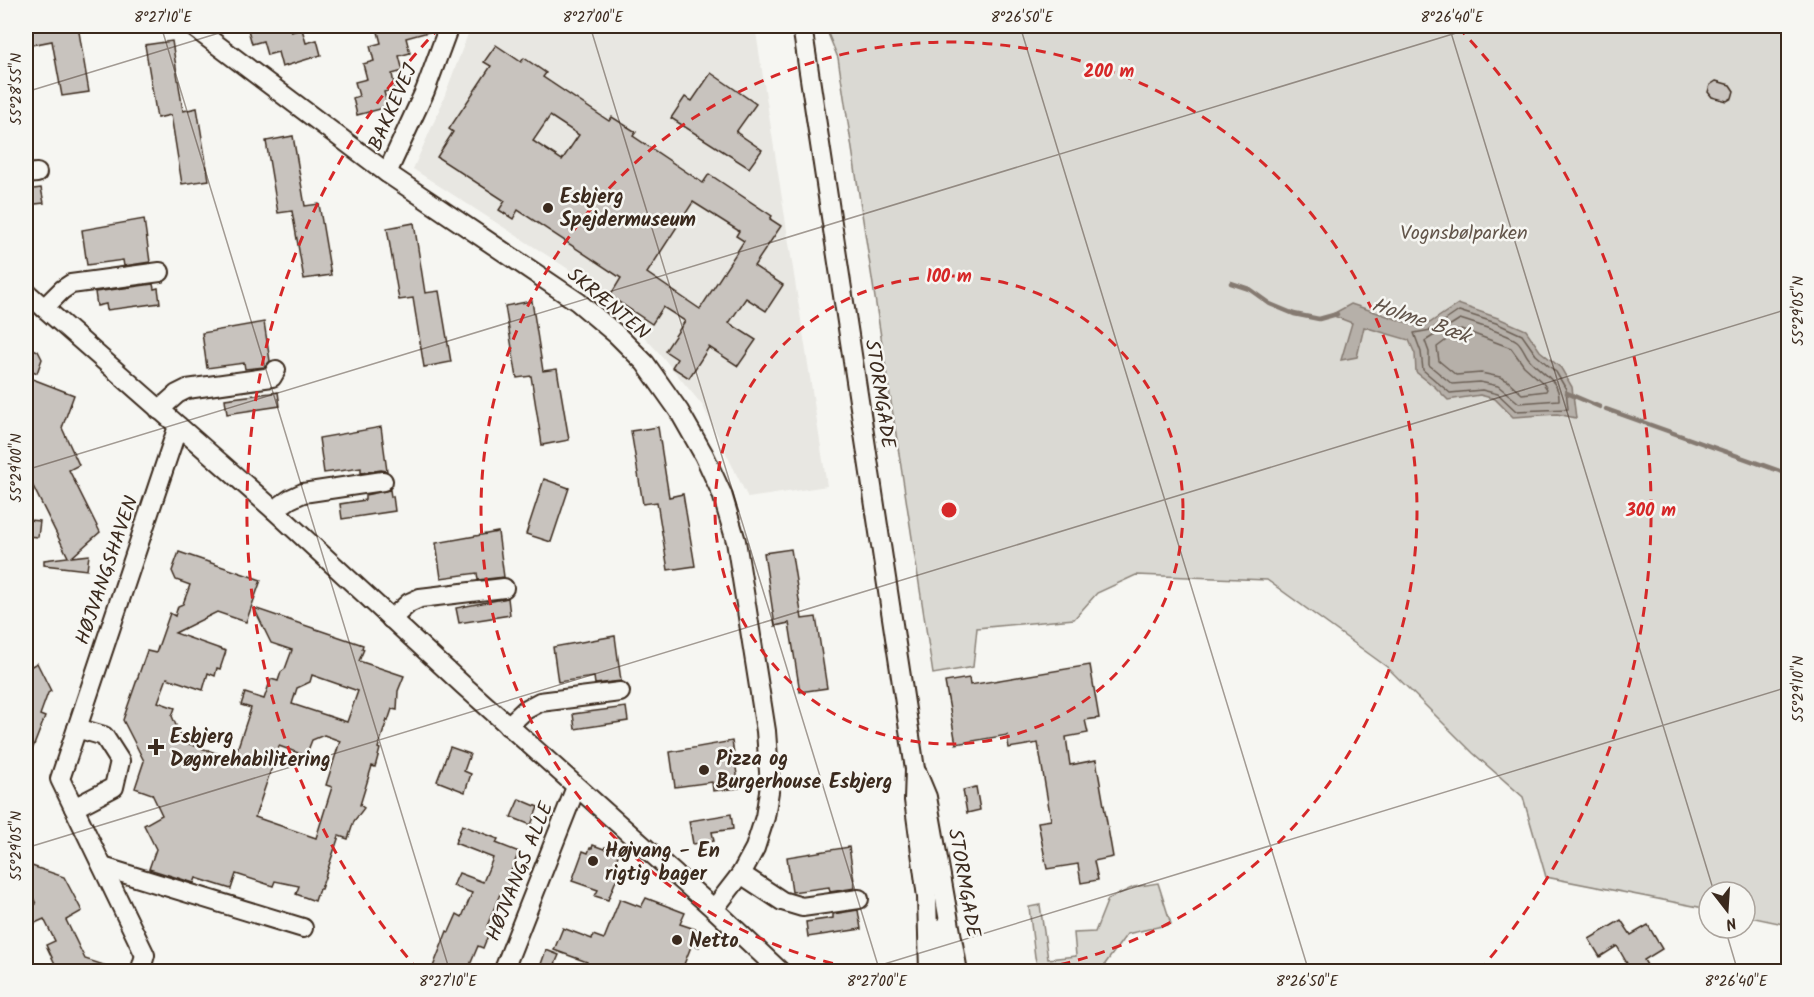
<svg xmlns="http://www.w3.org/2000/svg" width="1814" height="997" viewBox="0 0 1814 997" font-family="Kalam,sans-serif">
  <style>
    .built { fill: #e8e7e2 }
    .green { fill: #dad9d3; stroke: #8a8278; stroke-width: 1.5 }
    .water { fill: #b6b0a9; stroke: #857a71; stroke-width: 1.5 }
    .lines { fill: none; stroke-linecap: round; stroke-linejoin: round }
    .shore { stroke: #6c6056; stroke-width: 1.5 }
    .stream { stroke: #857a71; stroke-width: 4.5 }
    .building { fill: #c8c3be; stroke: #3b2a1e; stroke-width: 1.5; fill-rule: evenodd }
    .minor-casing { stroke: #3b2a1e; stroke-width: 22 }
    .minor { stroke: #f6f6f2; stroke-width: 18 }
    .ticks { fill: none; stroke: #3b2a1e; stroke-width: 1.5; stroke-opacity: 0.45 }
    .ring { fill: none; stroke: #d62828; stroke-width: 3; stroke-dasharray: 10 8 }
    .poi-dot { fill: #3b2a1e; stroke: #f6f6f2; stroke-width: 2 }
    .labels { text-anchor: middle; stroke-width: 5; stroke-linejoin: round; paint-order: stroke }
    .street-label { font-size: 20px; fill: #3b2a1e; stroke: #f6f6f2 }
    .poi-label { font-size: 20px; font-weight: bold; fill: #3b2a1e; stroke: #f6f6f2; text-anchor: start }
    .park-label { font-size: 20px; fill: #63564b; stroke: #f6f6f2 }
    .water-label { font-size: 21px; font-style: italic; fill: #605248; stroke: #f6f6f2 }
    .centre { fill: #d62828; stroke: #f6f6f2; stroke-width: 3 }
    .ring-label { font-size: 18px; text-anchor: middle; font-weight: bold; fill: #d62828; stroke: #f6f6f2; stroke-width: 5; stroke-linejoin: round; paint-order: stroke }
    .neatline { fill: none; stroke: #3b2a1e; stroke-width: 2 }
    .ticks-label { font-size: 15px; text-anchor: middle; fill: #3b2a1e }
  </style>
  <rect width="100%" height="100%" fill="#f6f6f2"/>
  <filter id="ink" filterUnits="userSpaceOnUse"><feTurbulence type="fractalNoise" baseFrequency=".0167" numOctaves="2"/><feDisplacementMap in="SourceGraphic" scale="12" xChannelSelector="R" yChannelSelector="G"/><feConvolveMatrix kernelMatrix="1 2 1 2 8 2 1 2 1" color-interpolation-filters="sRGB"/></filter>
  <g filter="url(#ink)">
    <path class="built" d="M471,26h284l72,460 -79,12 -45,-92 -43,-52 -59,-64 -188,-121 25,-56z"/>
    <g class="green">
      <path d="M825,26h963v899l-43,-9v-24h-36v17l-163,-32 -23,-80 -50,-44 -86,-86 -120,-87 -131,-5 -39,18 -23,26 -97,9 -4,39 -40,7 -95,-616z"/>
      <path d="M1158,883l13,41 -44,10 -22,30 1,7h-67l-4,-14 -6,-50 11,-2 8,54 28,-3 -2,-23 21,-1 13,-33 26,-12z"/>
    </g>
    <path class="water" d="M1351,304l63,21 14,-1 30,-20 40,14 28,12 14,21 21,17 11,19 4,31 -19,-4 -44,3 -18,-18 -15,-4 -32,5 -13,-13 -19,-15 -1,-18 -6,-14 -45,-13 -7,30 -16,3 11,-37 -21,-8z"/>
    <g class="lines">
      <g class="shore">
        <path d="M1459,311l37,12 26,12 14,20 20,17 10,17 2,20 -52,2 -18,-17 -16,-4 -32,3 -27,-23 -2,-18 -7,-19 17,-3z"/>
        <path d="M1460,319c12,4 48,15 57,22 6,5 8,14 13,19 11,13 30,20 29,40l-40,3 -21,-17 -18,-4 -28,2 -23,-19v-13l-4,-11z"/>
        <path d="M1461,329l50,19 13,18 19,17 4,6 -1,2 -24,3 -14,-13 -8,-4 -19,-4 -25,2 -17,-14 -2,-14z"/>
      </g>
      <g class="stream">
        <path d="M1231,283l18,6 21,15 24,10 25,5 18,-5"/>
        <path d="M1567,393l33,14"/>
        <path d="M1606,409l182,65"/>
      </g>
    </g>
    <g class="building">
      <path d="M50,26h28l11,66 -27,4 -10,-55 -26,5v-16z"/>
      <path d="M247,26h42l2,6 11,-3 4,14 11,-3 4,15 -39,12 -4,-15 -11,3 -4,-14 -11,3z"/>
      <path d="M386,26h51l-1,4 -30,8 4,15 -11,3 4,15 -11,3 3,15 -11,3 4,15 -31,8 -4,-17 6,-2 -4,-14 12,-3 -4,-15 11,-3 -4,-15 11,-3 -4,-15z"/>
      <path d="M172,41l11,70 14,-3 12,72 -27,4 -11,-69 -14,3 -12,-73z"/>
      <path d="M496,45l25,17 3,-4 22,15 -3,4 66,44 3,-4 24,15 -3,4 70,47 6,-9 63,42 -2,3 11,7 -27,40 29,19 -17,26 -20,-13 -17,25 27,17 -18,26 -29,-19 -20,31 -17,-11 5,-8 -12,-8 20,-30 -22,-14 -11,17 -42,-28 11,-18 -103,-68 -5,9 -14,-9 6,-9 -68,-44 16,-25 -4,-3 42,-63 -7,-4zM550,116l29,19 -17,25 -29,-19zM693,202l46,29 -3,5 8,5 -44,68 -53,-36z"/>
      <path d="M711,73l45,31 -20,28 26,18 -13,18 -78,-50 14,-21 7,4z"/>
      <path d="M1716,81l14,4 4,6 -2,7 -5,3 -15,-4 -4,-5 2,-7z"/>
      <path d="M293,136l12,70 14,-2 12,71 -27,4 -12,-68 -14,2 -12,-72z"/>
      <path d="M41,188l3,15 -18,2v-15z"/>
      <path d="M144,219l6,43 -26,4 -1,-6 -36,5 -5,-35z"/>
      <path d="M414,223l11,70 14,-2 12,71 -27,5 -11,-69 -14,2 -12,-72z"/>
      <path d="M153,284l1,5 4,-1 2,15 -53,7 -1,-6 -9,2 -2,-14z"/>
      <path d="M532,301l11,70 14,-2 12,71 -27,5 -11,-69 -14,2 -12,-72z"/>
      <path d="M264,322l6,39 -5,6 -20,2 -1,-6 -37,5 -5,-35z"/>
      <path d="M26,346l12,5 4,8 -5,14 -11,-5z"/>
      <path d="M30,378l44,17 -12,33 17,37 -10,5 31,62 -28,25 17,-2 -2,15 -43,-5v-5l24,-3 -42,-85v-82z"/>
      <path d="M278,392l2,14 -53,8 -2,-15z"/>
      <path d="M381,427l6,44 -6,-1 -20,3v-5l-37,5 -5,-35z"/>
      <path d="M658,427l11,70 14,-3 12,72 -27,4 -11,-68 -14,2 -12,-73z"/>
      <path d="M544,479l25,9 -18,54 -25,-8z"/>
      <path d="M390,490l1,7 2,-1 2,15 -53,8 -2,-15 25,-4v-5z"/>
      <path d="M28,520l12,1 -2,16 -12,-1z"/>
      <path d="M498,532l6,45 -26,3 -1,-7 -36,5 -5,-35z"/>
      <path d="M791,549l11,70 14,-2 11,71 -27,4 -11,-69 -14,3 -11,-73z"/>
      <path d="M179,552l82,28 -15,42 -29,-10 -42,21 51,18 -6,18 -3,-1 -2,8 -7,-3 -5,17 -36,-12 -9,24 17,6 -3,8 11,26 51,17 17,-51 -10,-3 4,-12 19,6 7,-20 7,2 3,-9 4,-3 7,-19 -21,-7 -17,-35 109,37 -1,3 2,1 -5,12 45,15 -6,15 -1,19 -5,-1 -4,12 -1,-1 -9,28 2,1 -5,18 -3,-1 -12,39 4,3 -10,13 -6,18 -9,-3 -18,53h-2l-4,12 -19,-7 3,-8 -24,-5 -2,5 -37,-12 -5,15 -35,-11 -2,5 -45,-14 7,-20 -12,-24 18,-10 -10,-21 -17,-6 9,-27 -21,-41 24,-69 9,2 14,-40 5,3 3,-10 5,-2 7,-19 -14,-5 -4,-9zM312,675l46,16 -11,31 -55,-18 5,-16 13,-6zM324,735l16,6 -14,44 6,2 -16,51 -61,-21 24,-71 25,9 1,-3 2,1 5,-13z"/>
      <path d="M508,598l2,17 -51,8 -3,-15z"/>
      <path d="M615,636l6,45 -26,3 -1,-7 -36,5 -5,-35z"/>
      <path d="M37,663l14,28 -3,2 -8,22 5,2 -18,46h-1v-57l1,-4 -1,-33z"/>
      <path d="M1090,665l9,53 -14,2 3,13 -22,4 4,28 26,-5 17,97 -19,4 4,19 -17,3 -3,-19 -31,5 -9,-47 13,-2 -13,-77 -29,5 -2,-13 -51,9 -11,-62 24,-4 1,7z"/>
      <path d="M626,707l2,14 -53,8 -2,-15z"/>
      <path d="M732,741l7,47 -26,3 -1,-9 -37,5 -5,-35z"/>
      <path d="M450,747l20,7 -6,17 7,3 -6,18 -28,-11z"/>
      <path d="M976,787l4,23 -13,3 -4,-23z"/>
      <path d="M519,799l19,8 -7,18 -20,-8z"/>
      <path d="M731,814l2,15 -21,3 2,9 -21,3 -4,-23z"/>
      <path d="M462,825l36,14 -2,4 23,9 -10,24 5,1 -8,20 -6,-3 -13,32 4,2 -8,20 -5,-2 -11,26h-36l16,-41 2,1 8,-18 5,3 10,-24 -19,-7 6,-13 24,9 10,-24 -38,-15z"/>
      <path d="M593,845l11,4 1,-2 14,6 -6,15 7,2 -12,30 -13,-4 3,-6 -26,-9 11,-30 5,2 2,-5h2z"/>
      <path d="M849,847l6,41 -25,4 -1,-5 -37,5 -5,-35z"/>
      <path d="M26,864l38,13 18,34 -16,9 19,39 31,10v3h-57l-13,-27 9,-4 -11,-22 -9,4 -7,-15 8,-4 -7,-15 -3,-1z"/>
      <path d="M646,898l39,15 -5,11 18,6 -2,3 7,3 -4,11 -7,-3 -11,28h-98l4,-10 -33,-12 9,-22 29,11 1,-4 11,4 16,-40 21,8z"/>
      <path d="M858,910l3,19 -53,8 -2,-15 27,-4v-4z"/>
      <path d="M1621,920l10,15 17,-10 14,24 -18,11 7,12h-19l-15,-26 -17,11 -11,-18z"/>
      <path d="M546,950l13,5 -7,16 -12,-4z"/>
    </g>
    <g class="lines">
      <defs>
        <g id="minor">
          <path d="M192,26l195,147 191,129 38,32 29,29 34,48 25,44 18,39 14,47 30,190 4,54 -5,32 -10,31 -14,26 -27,35"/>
          <path d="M802,26l113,743 -1,31 13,97 2,75"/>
          <path d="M387,173l38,-82 24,-65"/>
          <path d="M26,174l11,-1"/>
          <path d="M26,292l248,218 189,175 251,224 67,63"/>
          <path d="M44,308l18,-18 9,-6 89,-12"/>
          <path d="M159,410l18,-16 10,-5 85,-12 4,-7"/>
          <path d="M274,510l16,-11 13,-6 80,-12"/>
          <path d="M391,619l18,-16 11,-5 84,-10"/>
          <path d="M508,726l17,-16 15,-8 80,-10"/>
          <path d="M917,773l10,24 31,175"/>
          <path d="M74,808l40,-21 6,-26 -16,-25 -27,-8"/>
          <path d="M103,867l200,61"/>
          <path d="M741,874l41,27 20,6 57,-8"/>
          <path d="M936,928l8,44"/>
          <path d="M140,972l5,-17 -85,-176 118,-353"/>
          <path d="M503,972l73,-185"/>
        </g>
      </defs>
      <use href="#minor" class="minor-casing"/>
      <use href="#minor" class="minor"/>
    </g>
  </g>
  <path class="ticks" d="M161,26l289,946M590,26l290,946M1020,26l289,946M1449,26l265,866M26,92l216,-66M26,470l1453,-444M26,848l1762,-539M1725,928l13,44M858,972l930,-285"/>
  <g class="ring">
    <circle cx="949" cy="510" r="234"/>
    <path d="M868 971A468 468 0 1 1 1030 971"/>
    <path d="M419 971A702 702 0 0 1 440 27M1458 27A702 702 0 0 1 1479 971"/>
  </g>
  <g class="poi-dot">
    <circle cx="548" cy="208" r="6"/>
    <path d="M153 738h6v6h6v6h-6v6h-6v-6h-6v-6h6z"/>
    <circle cx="704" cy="770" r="6"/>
    <circle cx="593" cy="861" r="6"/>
    <circle cx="677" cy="940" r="6"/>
  </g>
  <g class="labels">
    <g class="street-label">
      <text transform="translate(392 107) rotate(-66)" y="7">BAKKEVEJ</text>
      <text transform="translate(609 303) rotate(40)" y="7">SKRÆNTEN</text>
      <text transform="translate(881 394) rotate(81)" y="7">STORMGADE</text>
      <text transform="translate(106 570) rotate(-71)" y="7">HØJVANGSHAVEN</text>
      <text transform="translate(519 871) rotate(-68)" y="7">HØJVANGS ALLE</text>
      <text transform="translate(965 883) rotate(80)" y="7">STORMGADE</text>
    </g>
    <g class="poi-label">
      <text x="560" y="203">Esbjerg<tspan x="560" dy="23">Spejdermuseum</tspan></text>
      <text x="170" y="743">Esbjerg<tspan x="170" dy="23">Døgnrehabilitering</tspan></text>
      <text x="716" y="765">Pizza og<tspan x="716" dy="23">Burgerhouse Esbjerg</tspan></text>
      <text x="605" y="857">Højvang - En<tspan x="605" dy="23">rigtig bager</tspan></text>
      <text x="689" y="947">Netto</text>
    </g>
    <g class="park-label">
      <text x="1464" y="239">Vognsbølparken</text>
    </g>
    <g class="water-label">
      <text transform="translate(1421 320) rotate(19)" y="7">Holme Bæk</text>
    </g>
  </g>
  <circle cx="949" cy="510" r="9" class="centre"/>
  <g class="ring-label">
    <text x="1109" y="77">200 m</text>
    <text x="949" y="282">100 m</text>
    <text x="1651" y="516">300 m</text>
  </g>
  <rect width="1814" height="997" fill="none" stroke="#f6f6f2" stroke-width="66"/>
  <g transform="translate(1727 910) rotate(163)"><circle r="28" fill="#f6f6f2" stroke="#aba49d" stroke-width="1.5"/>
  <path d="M0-4.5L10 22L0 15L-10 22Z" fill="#3b2a1e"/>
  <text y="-9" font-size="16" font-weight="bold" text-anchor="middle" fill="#3b2a1e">N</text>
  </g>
  <rect x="33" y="33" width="1748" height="931" class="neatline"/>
  <g class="ticks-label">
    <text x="163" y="22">8°27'10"E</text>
    <text x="593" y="22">8°27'00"E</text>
    <text x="1022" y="22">8°26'50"E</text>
    <text x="1452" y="22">8°26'40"E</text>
    <text transform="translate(16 89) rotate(-90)" y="5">55°28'55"N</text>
    <text transform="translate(1798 311) rotate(-90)" y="5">55°29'05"N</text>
    <text transform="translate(16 468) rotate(-90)" y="5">55°29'00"N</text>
    <text transform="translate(1798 689) rotate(-90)" y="5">55°29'10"N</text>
    <text transform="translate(16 846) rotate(-90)" y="5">55°29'05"N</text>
    <text x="448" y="986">8°27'10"E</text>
    <text x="877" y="986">8°27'00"E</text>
    <text x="1307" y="986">8°26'50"E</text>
    <text x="1736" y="986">8°26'40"E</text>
  </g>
</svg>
